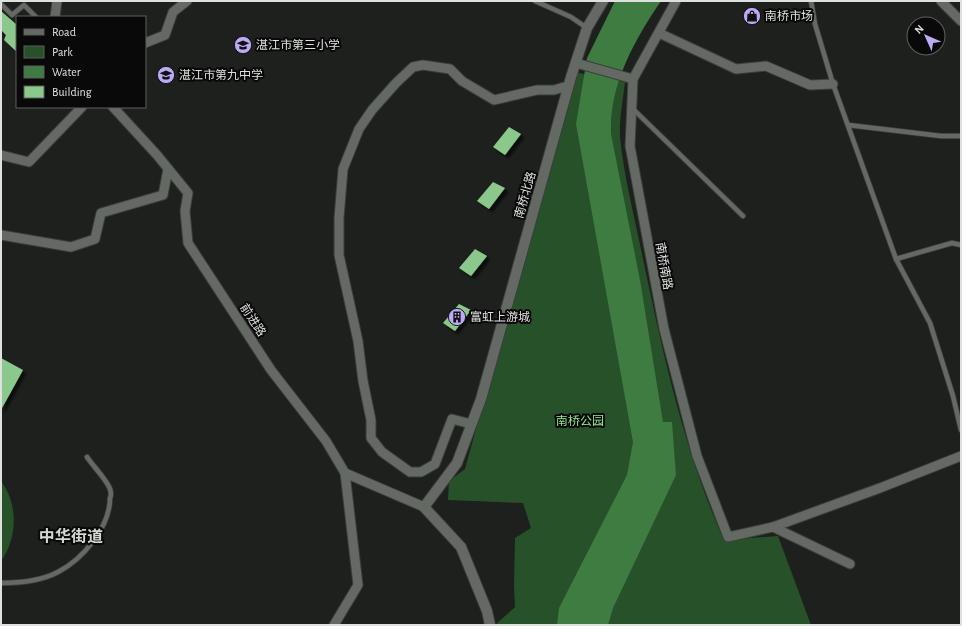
<svg xmlns="http://www.w3.org/2000/svg" width="962" height="626" viewBox="0 0 962 626" font-family="'Alegreya Sans','Noto Sans SC',sans-serif">
  <style>
    .green { fill: #265129 }
    .water { fill: #3e7c42 }
    .building { fill: #8ac98b; filter: url(#shadow) }
    .lines { fill: none; stroke-linecap: round; stroke-linejoin: round }
    .service-casing { stroke: #3b3e3b; stroke-width: 6 }
    .minor-casing { stroke: #3b3e3b; stroke-width: 11 }
    .tertiary-casing { stroke: #3b3e3b; stroke-width: 12 }
    .service { stroke: #656964; stroke-width: 4.5 }
    .minor { stroke: #656964; stroke-width: 9 }
    .tertiary { stroke: #656964; stroke-width: 10 }
    .labels { text-anchor: middle; stroke-width: 4; stroke-linejoin: round; paint-order: stroke }
    .poi-label { font-size: 12px; fill: #dfe1df; stroke: #080908; text-anchor: start }
    .street-label { font-size: 12px; fill: #dfe1df; stroke: #080908 }
    .park-label { font-size: 12px; fill: #94e896; stroke: #080908 }
    .district-label { font-size: 16px; font-weight: bold; fill: #d3d8d3; stroke: #080908 }
  </style>
  <defs>
    <filter id="shadow"><feDropShadow dx="3.5" dy="3.5" stdDeviation="1" flood-color="#0009"/></filter>
  </defs>
  <rect width="100%" height="100%" fill="#1d201d"/>
  <g class="green">
    <path d="M574,72l51,10c-2,18 -6,37 -5,55 4,41 15,81 23,122 20,95 41,192 81,281l54,-4 33,89h-316l20,-18 -1,-21 1,-48 16,-10 -8,-25 -75,-3 1,-19 16,-12z"/>
    <path d="M1,481c17,23 17,56 0,80z"/>
  </g>
  <path class="water" d="M615,1h46c-27,40 -52,84 -50,133l29,146 23,142h9l4,53 -63,133 -5,17h-51l2,-17 68,-133 6,-33 -57,-318 11,-66z"/>
  <g class="building">
    <path d="M1,11l16,14v27l-13,-12 2,-5 -5,-5z"/>
    <path d="M509,127l12,7 -16,21 -12,-8z"/>
    <path d="M493,182l12,6 -16,21 -12,-8z"/>
    <path d="M475,249l12,7 -16,20 -12,-8z"/>
    <path d="M459,304l12,6 -16,21 -12,-8z"/>
    <path d="M1,358l22,12 -22,40z"/>
  </g>
  <g class="lines">
    <defs>
      <g id="service">
        <path d="M535,1l36,16 16,11"/>
        <path d="M811,1l4,23 18,60 63,175 34,64 23,73 8,34"/>
        <path d="M1,4l11,11 12,-10 12,12"/>
        <path d="M632,108l111,108"/>
        <path d="M848,125l93,11h20"/>
        <path d="M896,259l56,-16 9,2"/>
        <path d="M1,583c18,0 40,-2 57,-11 25,-13 52,-45 52,-74 1,-2 1,-6 0,-9 -3,-9 -17,-23 -23,-32"/>
      </g>
      <g id="minor">
        <path d="M676,1l-43,78 -3,67 34,183 33,127 31,81 45,-10 77,37"/>
        <path d="M941,1l20,20"/>
        <path d="M55,17l2,-16"/>
        <path d="M659,33l77,36 30,-3 44,19 23,-1"/>
        <path d="M145,43l20,-8 8,-23 14,-11"/>
        <path d="M576,63l57,16"/>
        <path d="M113,107l44,48 31,38 -3,18 3,32 83,127 55,71 19,32 79,34"/>
        <path d="M1,155l28,7 53,-55"/>
        <path d="M1,235l70,12 24,-8 6,-26 62,-18 5,-26"/>
        <path d="M471,424l-19,-5 -17,45 -14,8h-11l-28,-20 -11,-14v-18l-8,-39 -5,-40 -19,-86v-37l4,-49 16,-40 13,-19 24,-27 17,-16 10,-2 27,4 12,12 32,19 43,-10h17l10,-3"/>
        <path d="M773,527l107,-39 81,-32"/>
        <path d="M334,625l24,-40 -13,-112"/>
      </g>
      <path id="tertiary" d="M490,625l-3,-14 -26,-64 -37,-40 33,-44 24,-64 90,-322 16,-49 16,-27"/>
    </defs>
    <use href="#service" class="service-casing"/>
    <use href="#minor" class="minor-casing"/>
    <use href="#tertiary" class="tertiary-casing"/>
    <use href="#service" class="service"/>
    <use href="#minor" class="minor"/>
    <use href="#tertiary" class="tertiary"/>
  </g>
  <defs>
    <symbol id="shop-disc" viewBox="-11 -11 22 22"><circle r="9.5" fill="#bcaaf5" stroke="#080908"/><path d="M-5-2.5h2.3a2.7 3.5 0 0 1 5.4 0H5L5.5 6h-11ZM-1.5-2.5h3a1.5 2.3 0 0 0-3 0Z" fill="#111"/></symbol>
    <symbol id="school-disc" viewBox="-11 -11 22 22"><circle r="9.5" fill="#bcaaf5" stroke="#080908"/><path d="M0-5L7-2L0 1L-7-2ZM-4 1L0 2.5L4 1V4Q0 6-4 4Z" fill="#111"/></symbol>
    <symbol id="building-disc" viewBox="-11 -11 22 22"><circle r="9.5" fill="#bcaaf5" stroke="#080908"/><path d="M-4-6H4V6H1V3H-1V6H-4ZM-2.5-4.3h1.7v1.8h-1.7ZM.8-4.3h1.7v1.8H.8ZM-2.5-1h1.7V.8h-1.7ZM.8-1h1.7V.8H.8Z" fill="#111"/></symbol>
  </defs>
  <g fill-rule="evenodd">
    <use href="#shop-disc" x="742" y="6" width="20" height="20"/>
    <use href="#school-disc" x="233" y="35" width="20" height="20"/>
    <use href="#school-disc" x="156" y="65" width="20" height="20"/>
    <use href="#building-disc" x="447" y="307" width="20" height="20"/>
  </g>
  <g class="labels">
    <g class="poi-label">
      <text x="765" y="20">南桥市场</text>
      <text x="256" y="49">湛江市第三小学</text>
      <text x="179" y="79">湛江市第九中学</text>
      <text x="470" y="321">富虹上游城</text>
    </g>
    <g class="street-label">
      <text transform="translate(525 195) rotate(-74)" y="4">南桥北路</text>
      <text transform="translate(664 266) rotate(80)" y="4">南桥南路</text>
      <text transform="translate(253 320) rotate(57)" y="4">前进路</text>
    </g>
    <g class="park-label">
      <text x="580" y="425">南桥公园</text>
    </g>
    <g class="district-label">
      <text x="71" y="542">中华街道</text>
    </g>
  </g>
  <rect width="962" height="626" fill="none" stroke="#dfe1df" stroke-width="4"/>
  <rect x="16" y="16" width="130" height="92" fill="#080908" stroke="#5e5f5e"/>
  <rect x="24" y="29" width="20" height="6" fill="#656964" stroke="#5e5f5e"/>
  <text x="52" y="36" font-size="12" fill="#dfe1df">Road</text>
  <rect x="24" y="46" width="20" height="12" fill="#265129" stroke="#5e5f5e"/>
  <text x="52" y="56" font-size="12" fill="#dfe1df">Park</text>
  <rect x="24" y="66" width="20" height="12" fill="#3e7c42" stroke="#5e5f5e"/>
  <text x="52" y="76" font-size="12" fill="#dfe1df">Water</text>
  <rect x="24" y="86" width="20" height="12" fill="#8ac98b" stroke="#5e5f5e"/>
  <text x="52" y="96" font-size="12" fill="#dfe1df">Building</text>
  <g transform="translate(926 36) rotate(315)"><circle r="19" fill="#080908" stroke="#5e5f5e"/>
  <path d="M0-3L7 15L0 10L-7 15Z" fill="#bcaaf5"/>
  <text y="-6" font-size="11" font-weight="bold" text-anchor="middle" fill="#dfe1df">N</text>
  </g>
</svg>
